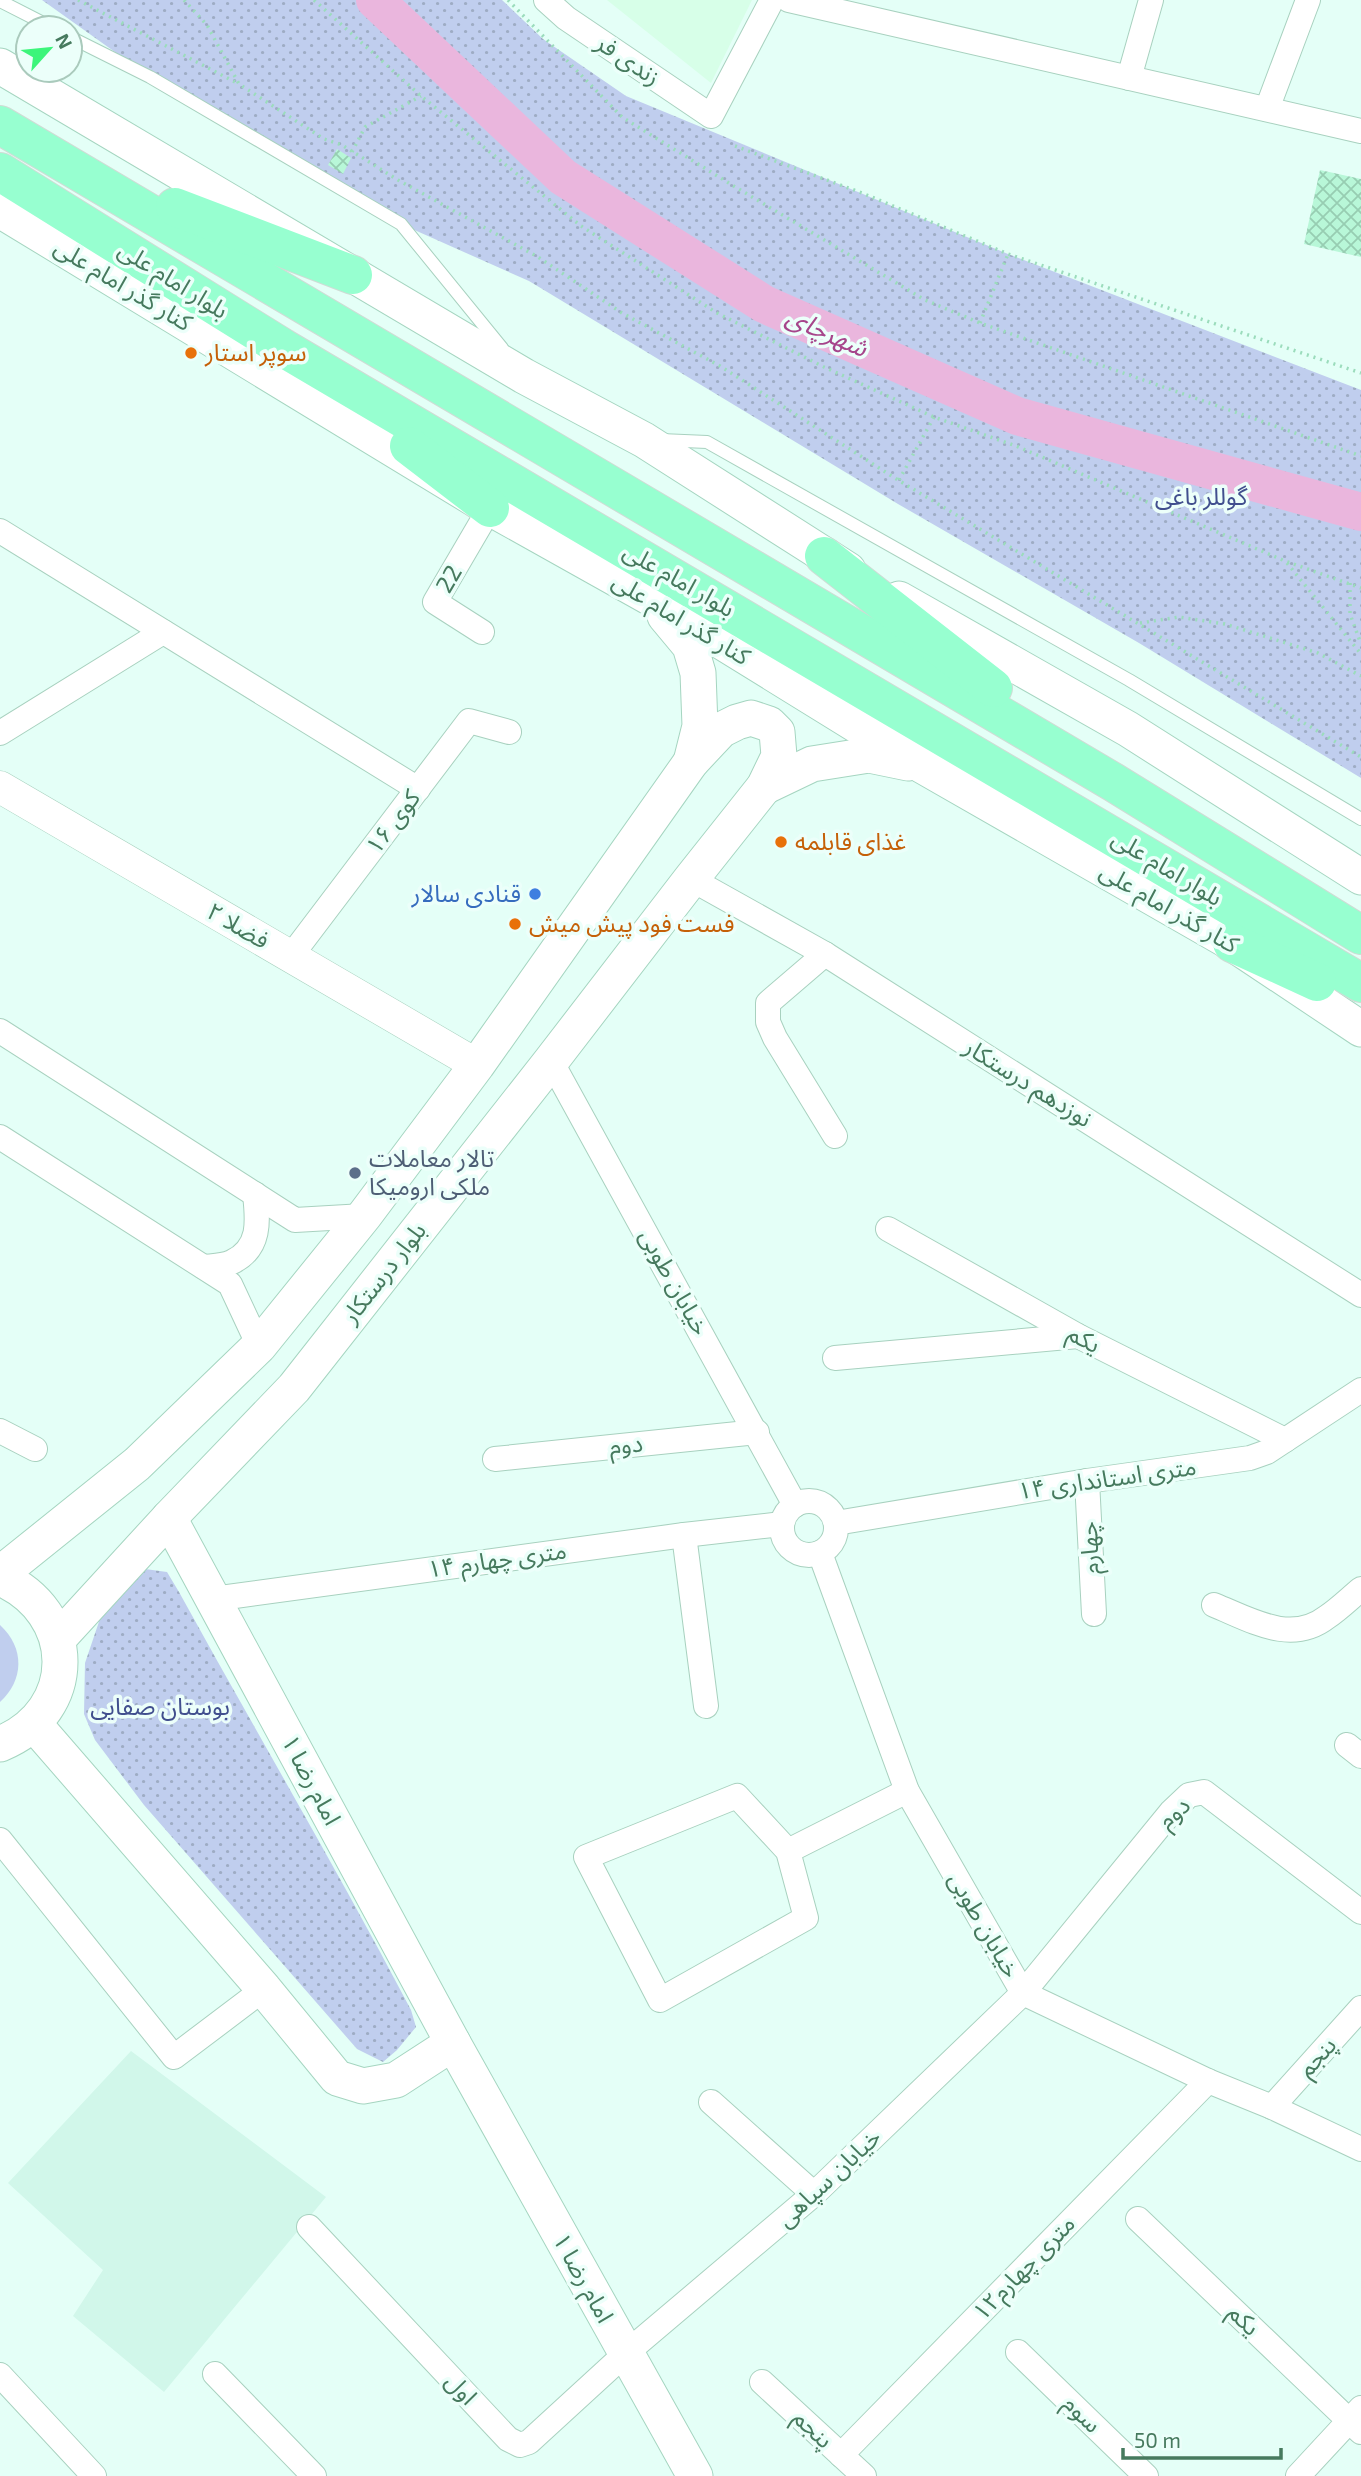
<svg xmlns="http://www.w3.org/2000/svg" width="1361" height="2476" viewBox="0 0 1361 2476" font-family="'Exo 2','Noto Sans Arabic',sans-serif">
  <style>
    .residential { fill: #d1f7ea }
    .commercial { fill: #d7ffe8 }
    .grass { fill: #c0ceee }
    .park { fill: url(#park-dots) }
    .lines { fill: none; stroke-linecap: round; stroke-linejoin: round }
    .river { stroke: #eab6dd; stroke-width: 38 }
    .building { fill: url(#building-cross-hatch) }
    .service-casing { stroke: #a8d1bf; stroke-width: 14 }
    .minor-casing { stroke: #a8d1bf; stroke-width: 26 }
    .tertiary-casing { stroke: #a8d1bf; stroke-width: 33 }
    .secondary-casing { stroke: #a5d5c0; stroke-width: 37 }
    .trunk-casing { stroke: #cfdcd5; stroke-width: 40 }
    .path { stroke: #9bdcbc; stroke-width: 3.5; stroke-dasharray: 2 5; stroke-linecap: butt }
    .service { stroke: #fff; stroke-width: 12 }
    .minor { stroke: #fff; stroke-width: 24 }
    .tertiary { stroke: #fff; stroke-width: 32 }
    .secondary { stroke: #fff; stroke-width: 35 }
    .trunk { stroke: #97ffd0; stroke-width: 38 }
    .food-dot { fill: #e8710a; stroke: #ecfffa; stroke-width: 2.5 }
    .shop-dot { fill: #3f7fe0; stroke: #ecfffa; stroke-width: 2.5 }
    .service-dot { fill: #5c6f8a; stroke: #ecfffa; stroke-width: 2.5 }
    .labels { text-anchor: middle; stroke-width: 7; stroke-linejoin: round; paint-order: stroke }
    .street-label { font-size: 24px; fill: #467a5e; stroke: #ecfffa }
    .food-label { font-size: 24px; fill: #c56008; stroke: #ecfffa; text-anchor: start }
    .park-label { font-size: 24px; fill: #414f8e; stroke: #ecfffa }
    .shop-label { font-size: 24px; fill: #366cbe; stroke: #ecfffa; text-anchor: end }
    .service-label { font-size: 24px; fill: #4e5e75; stroke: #ecfffa; text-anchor: start }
    .water-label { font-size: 26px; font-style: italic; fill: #a6458b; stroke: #ecfffa }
  </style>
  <defs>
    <pattern id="park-dots" width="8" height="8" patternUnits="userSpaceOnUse" patternTransform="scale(1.75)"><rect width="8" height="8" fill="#c0ceee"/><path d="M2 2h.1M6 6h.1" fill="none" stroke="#9eacc4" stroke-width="1.8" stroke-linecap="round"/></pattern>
    <pattern id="building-cross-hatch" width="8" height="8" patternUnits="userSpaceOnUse" patternTransform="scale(1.75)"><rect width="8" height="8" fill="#b8f7d8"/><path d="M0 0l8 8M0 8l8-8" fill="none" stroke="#97cdb2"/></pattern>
  </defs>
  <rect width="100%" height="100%" fill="#e4fff7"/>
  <path class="residential" d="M131,2051l195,146 -162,195 -91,-76 30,-46 -95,-87z"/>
  <path class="commercial" d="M607,0h145l-41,83z"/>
  <path class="grass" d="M0,1625c25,23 24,55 0,77z"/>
  <g class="park">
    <path d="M42,0h460l41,39 83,57 382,158 353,136v388l-222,-135 -241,-139 -369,-223 -128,-57 -251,-147z"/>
    <path d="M145,1569l22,3 12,20c77,140 158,277 232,418l5,17 -19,23 -14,12 -26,-13 -213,-244 -49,-65 -11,-26 1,-51 20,-59z"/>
  </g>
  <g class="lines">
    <path class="river" d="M375,0l188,177 201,127 253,112 344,96"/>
  </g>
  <g class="building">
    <path d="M337,149l14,9 -8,16 -15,-9z"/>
    <path d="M1320,170l41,9v78l-57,-13z"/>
  </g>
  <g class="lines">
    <defs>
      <g id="service">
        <path d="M0,1l53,27"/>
        <path d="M70,37l80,40 251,147 101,124"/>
        <path d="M661,440l46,2 422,238 232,139"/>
      </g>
      <g id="minor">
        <path d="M546,0l20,18 145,98 61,-116"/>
        <path d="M789,0l572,131"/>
        <path d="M1129,78l22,-78"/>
        <path d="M1267,109l41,-109"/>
        <path d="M0,531l418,258"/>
        <path d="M482,632l-47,-30 55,-94"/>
        <path d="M0,733l163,-101"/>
        <path d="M691,879l134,75 536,341"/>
        <path d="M825,954l-57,49v19l7,16 60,98"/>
        <path d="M291,956l178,-235 40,11"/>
        <path d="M0,1031l295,189 69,-4"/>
        <path d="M551,1061l244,444"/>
        <path d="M0,1137l230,147 29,62"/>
        <path d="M888,1229l190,107 207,104"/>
        <path d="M204,1267c9,-1 20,-1 28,-5 29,-14 26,-41 23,-68"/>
        <path d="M835,1358l243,-22"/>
        <path d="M0,1431l35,18"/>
        <path d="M495,1459l262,-27"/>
        <path d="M1087,1481l7,133"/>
        <circle cx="809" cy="1528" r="27"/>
        <path d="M836,1523l251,-42 163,-23 17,-6 94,-62"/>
        <path d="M684,1535l22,171"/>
        <path d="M820,1553l87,238 116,202 185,88 64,26 89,42"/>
        <path d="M213,1599l471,-64 98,-11"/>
        <path d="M1214,1605c37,15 77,40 113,12 12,-8 23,-19 34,-28"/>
        <path d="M1347,1745l14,11"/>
        <path d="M737,1796l51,55 18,67 -146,82 -74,-143z"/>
        <path d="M0,1840l174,217 90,-68"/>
        <path d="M788,1851l119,-60"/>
        <path d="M711,2102l103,92"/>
        <path d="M1272,2107l89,-99"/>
        <path d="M1138,2219l223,213"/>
        <path d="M309,2227l199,212 12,6 9,-3 96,-88 189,-160 209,-201 148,-181 18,-17 15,-3 157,120"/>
        <path d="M1018,2352l128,124"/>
        <path d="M215,2374l99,102"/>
        <path d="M0,2375l94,101"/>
        <path d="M762,2382l102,94"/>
        <path d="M841,2455l367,-374"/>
        <path d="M1298,2476l63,-68"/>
      </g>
      <path id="tertiary" d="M0,787l477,278"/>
      <g id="secondary">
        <path d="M0,66l524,310 120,64 204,130"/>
        <path d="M0,210l490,298 161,90 272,168 309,177 129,86"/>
        <path d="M899,599l229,130 233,148"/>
        <path d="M665,616l25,30 8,27 2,53 -9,36"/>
        <path d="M764,787l48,-23 57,-9 39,8"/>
        <path d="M169,1518l284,525 242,433"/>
        <path d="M0,1574l137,-110 122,-118 105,-130 113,-151 214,-303 30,-32 16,-8 14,-4 18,6 8,8 2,24 -15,31 -73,92 -140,182 -257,327 -125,130 -111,121"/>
        <path d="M0,1578c79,34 81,133 0,166"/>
        <path d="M34,1724l230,265 73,89 26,8 33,-6 57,-37"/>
      </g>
      <g id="trunk">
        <path d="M0,125l1113,657 248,153"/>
        <path d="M0,172l283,176 1078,635"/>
        <path d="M175,207l178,68"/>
        <path d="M409,446l81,62"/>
        <path d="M824,556l169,132"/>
        <path d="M1232,943l85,39"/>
      </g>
    </defs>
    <use href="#service" class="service-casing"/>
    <use href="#minor" class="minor-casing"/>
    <use href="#tertiary" class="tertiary-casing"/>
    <use href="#secondary" class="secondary-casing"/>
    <use href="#trunk" class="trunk-casing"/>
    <g class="path">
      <path d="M78,0l159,83"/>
      <path d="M184,0l23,25 32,59 85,55 18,6 56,35 140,77 84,56 98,53 178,114 463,277"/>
      <path d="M314,0l107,96 160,130 136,87 107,54 110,50 82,29 269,115 76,27"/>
      <path d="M508,0l114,117 110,68 193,115 55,23 381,133"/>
      <path d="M735,146l127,47 146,61 353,119"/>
      <path d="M352,152l13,-25 56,-31"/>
      <path d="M980,323l28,-69"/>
      <path d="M899,480l35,-63"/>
      <path d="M1287,563l74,91"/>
      <path d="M1350,583v31l11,30"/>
      <path d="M1140,623l39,-6 46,7 93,29 43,23"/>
    </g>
    <use href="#service" class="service"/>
    <use href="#minor" class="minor"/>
    <use href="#tertiary" class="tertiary"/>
    <use href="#secondary" class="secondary"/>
    <use href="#trunk" class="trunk"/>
  </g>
  <g class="food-dot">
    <circle cx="191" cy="353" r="7"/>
    <circle cx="781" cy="842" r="7"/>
    <circle cx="515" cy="924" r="7"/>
  </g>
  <circle class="shop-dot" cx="535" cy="894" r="7"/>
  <circle class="service-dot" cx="355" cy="1173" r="7"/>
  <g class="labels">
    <g class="street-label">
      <text transform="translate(628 60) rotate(34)" y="8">زندی فر</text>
      <text transform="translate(173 280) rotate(32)" y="8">بلوار امام علی</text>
      <text transform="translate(123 285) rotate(31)" y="8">کنار گذر امام علی</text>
      <text transform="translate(449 579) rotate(-60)" y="8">22</text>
      <text transform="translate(679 580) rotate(30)" y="8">بلوار امام علی</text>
      <text transform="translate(681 619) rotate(31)" y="8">کنار گذر امام علی</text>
      <text transform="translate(393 822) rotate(-53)" y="8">کوی ۱۶</text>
      <text transform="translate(1167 868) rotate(31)" y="8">بلوار امام علی</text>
      <text transform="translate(1169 908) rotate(30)" y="8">کنار گذر امام علی</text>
      <text transform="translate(238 926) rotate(30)" y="8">فضلا ۲</text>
      <text transform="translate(1028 1083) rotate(32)" y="8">نوزدهم درستکار</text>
      <text transform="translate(384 1273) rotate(-52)" y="8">بلوار درستکار</text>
      <text transform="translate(674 1282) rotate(61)" y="8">خیابان طوبی</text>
      <text transform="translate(1084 1339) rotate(28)" y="8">یکم</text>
      <text transform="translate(626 1445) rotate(-6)" y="8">دوم</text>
      <text transform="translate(1107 1479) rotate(-8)" y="8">۱۴ متری استانداری</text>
      <text transform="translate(1090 1548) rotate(-93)" y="8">چهارم</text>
      <text transform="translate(497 1560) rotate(-8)" y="8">۱۴ متری چهارم</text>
      <text transform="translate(311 1780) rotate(62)" y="8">امام رضا ۱</text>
      <text transform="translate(1174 1813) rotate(-43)" y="8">دوم</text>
      <text transform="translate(984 1925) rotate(60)" y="8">خیابان طوبی</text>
      <text transform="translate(1317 2057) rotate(-48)" y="8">پنجم</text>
      <text transform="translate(829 2178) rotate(-43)" y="8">خیابان سپاهی</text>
      <text transform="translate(1024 2268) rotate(-46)" y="8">۱۲متری چهارم</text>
      <text transform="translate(583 2278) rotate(61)" y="8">امام رضا ۱</text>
      <text transform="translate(1244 2320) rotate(44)" y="8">یکم</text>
      <text transform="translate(461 2389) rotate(47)" y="8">اول</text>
      <text transform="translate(1082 2414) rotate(44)" y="8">سوم</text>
      <text transform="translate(813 2429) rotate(43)" y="8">پنجم</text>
    </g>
    <g class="food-label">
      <text x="205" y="361">سوپر استار</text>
      <text x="795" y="850">غذای قابلمه</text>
      <text x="529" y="932">فست فود پیش میش</text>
    </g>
    <g class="park-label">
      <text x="1201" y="505">گوللر باغی</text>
      <text x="160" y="1715">بوستان صفایی</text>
    </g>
    <g class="shop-label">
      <text x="521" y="902">قنادی سالار</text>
    </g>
    <g class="service-label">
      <text x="369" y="1167">تالار معاملات<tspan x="369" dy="28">ملکی ارومیکا</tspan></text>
    </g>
    <g class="water-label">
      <text transform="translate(827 332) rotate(24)" y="9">شهرچای</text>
    </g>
  </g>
  <g transform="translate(49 49) rotate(63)"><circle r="33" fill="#ecfffa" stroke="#aacabc" stroke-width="2"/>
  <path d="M0-5L12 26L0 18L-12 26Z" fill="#3cf57a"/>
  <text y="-10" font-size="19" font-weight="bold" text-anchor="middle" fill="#467a5e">N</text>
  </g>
  <path d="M1123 2448v10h158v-10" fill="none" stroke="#467a5e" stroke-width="3.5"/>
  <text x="1134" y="2448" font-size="21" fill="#467a5e" stroke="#ecfffa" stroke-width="5" paint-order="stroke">50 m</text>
</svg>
